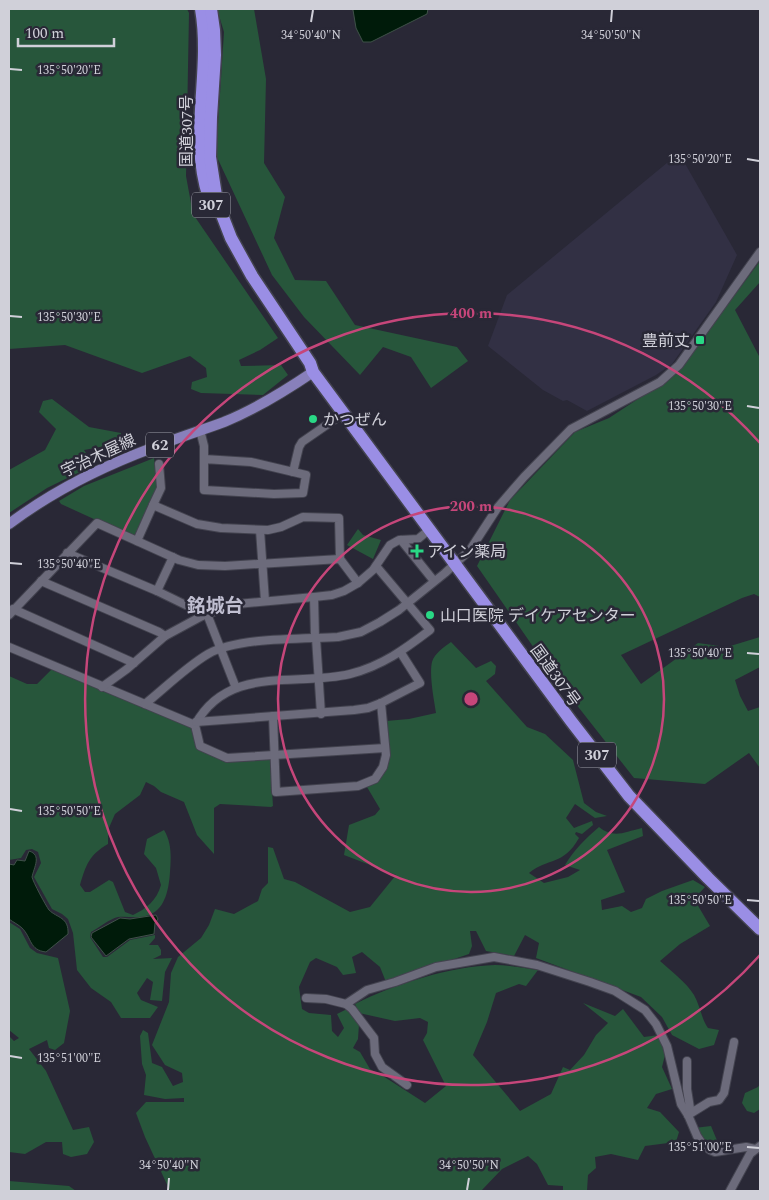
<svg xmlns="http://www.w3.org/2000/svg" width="769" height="1200" viewBox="0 0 769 1200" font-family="Spectral,'Noto Sans JP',serif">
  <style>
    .built { fill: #323044 }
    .green { fill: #27563b }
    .water { fill: #001b0a; stroke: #3e5148 }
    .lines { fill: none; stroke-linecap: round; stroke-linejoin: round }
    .minor-casing { stroke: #43434f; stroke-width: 10 }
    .major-casing { stroke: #43434f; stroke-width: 12 }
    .highway-casing { stroke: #43434f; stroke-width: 15 }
    .minor { stroke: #6c6b7b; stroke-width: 8 }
    .major { stroke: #8880bb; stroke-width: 10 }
    .highway { stroke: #9a8ee5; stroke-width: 12 }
    .ticks { fill: none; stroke: #d0d0d9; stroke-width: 2 }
    .ring { fill: none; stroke: #c6467a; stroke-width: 2.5 }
    .poi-dot { fill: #29d885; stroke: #292836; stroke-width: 2 }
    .labels { text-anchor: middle; stroke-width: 5; stroke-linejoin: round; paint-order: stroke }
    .shield { fill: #292836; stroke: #9e9ea8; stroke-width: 1 }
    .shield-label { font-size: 15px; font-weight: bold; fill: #d0d0d9 }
    .street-label { font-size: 16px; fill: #d0d0d9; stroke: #292836 }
    .poi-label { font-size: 16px; fill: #d0d0d9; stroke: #292836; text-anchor: start }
    .quarter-label { font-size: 19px; font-weight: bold; fill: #c0bfd1; stroke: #292836 }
    .ticks-label { font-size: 12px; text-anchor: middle; fill: #d0d0d9; stroke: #292836; stroke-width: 5; stroke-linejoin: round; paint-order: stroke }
    .centre { fill: #c6467a; stroke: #292836; stroke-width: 2.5 }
    .ring-label { font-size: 15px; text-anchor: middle; font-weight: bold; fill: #c6467a; stroke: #292836; stroke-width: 5; stroke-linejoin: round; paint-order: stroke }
  </style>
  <rect width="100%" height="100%" fill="#292836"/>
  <path class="built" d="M679,153l58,102 -21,47 -44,62 -16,11 -69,36 -20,-11 -4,1 -20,-11 -55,-44 19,-51z"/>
  <g class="green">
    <path d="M9,9h178l2,4 -3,163 7,38 85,124 -18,12 -21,10 2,6 40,-1 7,10 -25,20 -62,-2 -10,-4 1,-7 15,-5 -1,-9 -16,-12 -48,17 -77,-28 -56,4z"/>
    <path d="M217,9h37l12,70 -2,84 21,34 -11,41 21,42 31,1 29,44 102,22 11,14 -37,27 -20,-31 -28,-10 -23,28 -56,-58 -32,-42 -56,-120 8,-123z"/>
    <path d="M760,261v21l-25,28 25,48v239l-6,-3 -12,4 -121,57 20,29 57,-41 29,4 33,-10v30l-25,13 5,16 8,15 12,-4v61l-11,-15 -44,31 -71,-6 -84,-107 -73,-105 33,-66 65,-68 34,-14 67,-44z"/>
    <path d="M52,399l37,28 32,6v10l-37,7 10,15 -47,23 -38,25v-43l36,-20 11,-21 -17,-17 4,-11z"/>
    <path d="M154,458l4,30 -21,46 -6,2 -70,-32 -2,-3 25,-15z"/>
    <path d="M358,529l5,6 18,5 -8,19 -26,-14z"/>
    <path d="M451,642l25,26 15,-7 5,5 -1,8 -9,7 41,46 18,7 28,26 11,43 12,9 11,4 -12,2 -20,-14 -9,14 8,10 18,-7 1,4 -11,9 -6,-2 -1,2 4,4c-16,28 -30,19 -50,35l15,10 24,-6 12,-7 -15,-5c9,-15 21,-27 34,-38 15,12 25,5 43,1l1,8 -36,14 18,42 -24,8 1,10 20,-4 9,6 11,-4 4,-9 16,-8 31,-11 12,7 -11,12 16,27 -30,18 -20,17c11,10 26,21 34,34 6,10 7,23 14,33l11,2 -5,15 -15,4 -27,-14 -10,-18 -21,-20 -105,-39 3,-15 -14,-8 -11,21 -28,-5 -10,-20h-6l2,15 -3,8 -83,28 -6,-15 -18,-15 -10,5 4,16 -13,2 -6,-8 -21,-9 -6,4 -11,25 3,22 7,4 22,2 1,16 6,6 6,-9 -7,-14 10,-5 12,15 -1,15 -5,9 7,4 10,17 13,7 42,27 21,-17 -23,-46 4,-7 1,-11 -8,-4 -25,3 -36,-8 -4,-9c40,-20 96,-38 140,-39 14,0 29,3 43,5l-12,16 -7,-2 -23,9 -9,29 -14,33 47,56 31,-17 12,-27 7,3 14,-15 12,-20 12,-12 -25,-20 32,13 8,-7 21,28 15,-2 7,16 -4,16 10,22 -16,5 -9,14 13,4 19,20 -3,10 -31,4 -7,14 -27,-6 -16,3 1,11 -8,7 -1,16h-24v-5l-15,-1 -11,-21 -9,-8 -26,13 -21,22h-311l-25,-54 -9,-24 10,-11h38v-4l-19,1 -21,-4 2,-20 -4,-11 -2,-28 3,-6 5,3 4,30 10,4 11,19 10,-4 -1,-9 -17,-8 -13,-20 17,-43 2,-29 7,-16 23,-19 8,-13 6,-16 19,5 24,-13 4,-12 6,-6v-36l5,1 11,31 11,3 55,30 20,-5 26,-32 -52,-20 5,-30 26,-10 5,-6 -13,-22 5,-2 10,-10 4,-54 23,-2 27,-6c-2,-13 -7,-38 -4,-51 2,-8 13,-16 19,-20z"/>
    <path d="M52,669l140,59 4,20 31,13 43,-2 3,47 -2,1 -51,-3 -6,4v46l-17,-19 -13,-33 -23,-10 -7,-6 -8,-4 -6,13 -25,19 -7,16v14c-19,11 -22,21 -28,41l5,7h5l19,-12 4,2 12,30 8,3c13,-6 24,-15 28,-30l-5,-17 -12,-14 3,-15 17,-9c8,13 7,28 6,42 -1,15 -4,37 -21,43 -10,4 -21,1 -31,2 -9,2 -19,11 -27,15l-1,5 13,20h4l23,-17 25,-5v3l-6,7h9l3,5v5l-8,4 19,-1 -7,14 -3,29 -12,-1 3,-18 -6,-4 -10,15 4,7 17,7 -8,11h-29l-10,-16 -20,-14 -14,-18 -4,-37 -5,-14 -6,-5 -10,-5 -18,-32 7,-14 -3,-11 -6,-3 -6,1 -5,8 -12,2v-184l18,8h10z"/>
    <path d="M9,922l11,7 10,19 7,5 21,5 12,53 -6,32 -9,7 -6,-2 -2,-8 -18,9 17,22 27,59 16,-3 5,15 -7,12 -16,3 -8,-3 -1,-12h-16l-21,12 -16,-2v-116l5,5 5,-3 -10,-8z"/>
    <path d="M760,1084v25l-6,4 -7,-2 -5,-8 3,-10 13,-6z"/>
    <path d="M711,1126l10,24h-11l-16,-22z"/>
    <path d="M9,1181l60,5 7,5h-67z"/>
  </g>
  <g class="water">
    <path d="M351,9h77l-1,5 -56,28h-8l-7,-14 -3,-18z"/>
    <path d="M29,851c13,4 5,16 3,26 1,5 14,29 17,33 8,8 20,7 19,24l-22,18c-17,-2 -14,-14 -24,-24 -3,-3 -9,-6 -13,-9v-55l5,1 3,-5 8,1z"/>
    <path d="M156,915l2,4 -3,4 -1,11 -25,5 -23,17 -15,-19 1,-4 28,-15 10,1z"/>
  </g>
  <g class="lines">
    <defs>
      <g id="minor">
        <path d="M200,430l4,16v44l70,4 29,-1 3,-18 -55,-13 -47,-3"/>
        <path d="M293,472l6,-25 3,-5 42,-29"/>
        <path d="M153,505l8,-17 -2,-24"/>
        <path d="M260,530l5,71"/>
        <path d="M401,540l33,41"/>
        <path d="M137,541l16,-36 44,19 24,4 47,2 13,-3 22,-10 36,1 1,41 18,24"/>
        <path d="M67,553l90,38 39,19 6,6"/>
        <path d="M376,566l54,64c-25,19 -48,36 -80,44 -54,13 -122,-10 -155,51l5,21 27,12 158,-10"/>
        <path d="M41,581l118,51 6,4"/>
        <path d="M157,591l16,-34"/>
        <path d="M314,597l1,41"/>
        <path d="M13,609l121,54"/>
        <path d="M207,614l29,74"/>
        <path d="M9,615l88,-92 82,37 19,5 27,1 115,-7"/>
        <path d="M316,638l5,76"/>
        <path d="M9,647l186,78"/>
        <path d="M102,687l25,-18 38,-33 37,-20 35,-12 77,-7 18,-2 12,-4 14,-8 15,-13 17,-25 9,-5 19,-1 12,-10"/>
        <path d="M145,704c20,-16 41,-37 63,-50 29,-17 95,-15 130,-17l23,-5 19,-10 19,-12 46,-37 25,-23 28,-43 26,-30 47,-48 89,-47 19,-17 81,-113"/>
        <path d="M273,716l3,76 82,-6 17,-7 8,-12 3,-12 -5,-52"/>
        <path d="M196,722l158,-12 14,-2 13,-5 39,-20 -19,-30"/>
        <path d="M306,998l20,1 20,5 21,-14 28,-8 41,-15 58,-10 43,8 53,17 25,9 30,19 11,14 11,22 14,58 7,11 9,21 6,9 7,5 5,2 31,-5 9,2"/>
        <path d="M346,1004l6,5 22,29 1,16 7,13 25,18"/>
        <path d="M687,1061v28l3,19 -2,7"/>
        <path d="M688,1115l21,-13 10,-2 5,-7 10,-51"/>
        <path d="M730,1191l20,-37 10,-8"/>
      </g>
      <path id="major" d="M9,524c44,-33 92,-57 143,-76 24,-10 48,-17 72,-26 32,-13 61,-31 89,-50"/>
      <g id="highway">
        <path d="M201,9c11,63 -13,127 8,189"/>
        <path d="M211,9l3,21 1,25 -4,62 -1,40 7,45 14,36 21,38 58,87 3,9 258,349 58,75 79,82 52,51"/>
      </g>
    </defs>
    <use href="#minor" class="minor-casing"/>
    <use href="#major" class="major-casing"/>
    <use href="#highway" class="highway-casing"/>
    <use href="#minor" class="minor"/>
    <use href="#major" class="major"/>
    <use href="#highway" class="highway"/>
  </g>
  <path class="ticks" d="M311,22l2,-12M611,22l1,-12M10,69l12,1M747,159l12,2M10,316l12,1M747,406l12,2M10,563l12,1M747,653l12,1M10,809l12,2M747,900l12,1M10,1056l12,2M747,1147l12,1M168,1190l1,-12M467,1190l2,-12"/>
  <g class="ring">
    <circle cx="471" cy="699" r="193"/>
    <path d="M760 955A386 386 0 1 1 760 443"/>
  </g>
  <g class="poi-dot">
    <rect x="695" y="335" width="10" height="10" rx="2.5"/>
    <circle cx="313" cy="419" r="5"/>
    <path d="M414.5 543.5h5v5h5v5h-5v5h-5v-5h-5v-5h5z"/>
    <circle cx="430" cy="615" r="5"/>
  </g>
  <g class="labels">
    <g class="shield">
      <rect x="192" y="192.5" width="38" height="25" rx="4"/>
      <rect x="146" y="432.5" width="28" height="25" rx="4"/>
      <rect x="578" y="742.5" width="38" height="25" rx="4"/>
    </g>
    <g class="shield-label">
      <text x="211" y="210">307</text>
      <text x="160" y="450">62</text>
      <text x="597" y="760">307</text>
    </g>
    <g class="street-label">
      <text transform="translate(186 131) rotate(-90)" y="6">国道307号</text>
      <text transform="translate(98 455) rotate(-25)" y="6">宇治木屋線</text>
      <text transform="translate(556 675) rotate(54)" y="6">国道307号</text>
    </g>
    <g class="poi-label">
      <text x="690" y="346" text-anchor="end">豊前丈</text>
      <text x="323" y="425">かつぜん</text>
      <text x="427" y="557">アイン薬局</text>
      <text x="440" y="621">山口医院 デイケアセンター</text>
    </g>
    <g class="quarter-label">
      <text x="215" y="612">銘城台</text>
    </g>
  </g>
  <g class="ticks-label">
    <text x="311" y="39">34°50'40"N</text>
    <text x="611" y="39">34°50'50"N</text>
    <text x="69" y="74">135°50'20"E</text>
    <text x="700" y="163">135°50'20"E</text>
    <text x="69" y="321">135°50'30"E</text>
    <text x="700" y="410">135°50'30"E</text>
    <text x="69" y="568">135°50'40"E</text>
    <text x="700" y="657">135°50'40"E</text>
    <text x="69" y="815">135°50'50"E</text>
    <text x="700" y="904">135°50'50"E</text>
    <text x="69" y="1062">135°51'00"E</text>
    <text x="700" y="1151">135°51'00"E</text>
    <text x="169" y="1169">34°50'40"N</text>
    <text x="469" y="1169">34°50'50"N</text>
  </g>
  <circle cx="471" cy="699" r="8" class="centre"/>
  <g class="ring-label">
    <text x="471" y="318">400 m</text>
    <text x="471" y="511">200 m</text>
  </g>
  <rect width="769" height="1200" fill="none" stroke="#d0d0d9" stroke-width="20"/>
  <path d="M18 38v8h96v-8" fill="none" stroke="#d0d0d9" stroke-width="2.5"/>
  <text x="25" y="38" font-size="15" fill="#d0d0d9" stroke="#292836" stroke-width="4" paint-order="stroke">100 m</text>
</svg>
